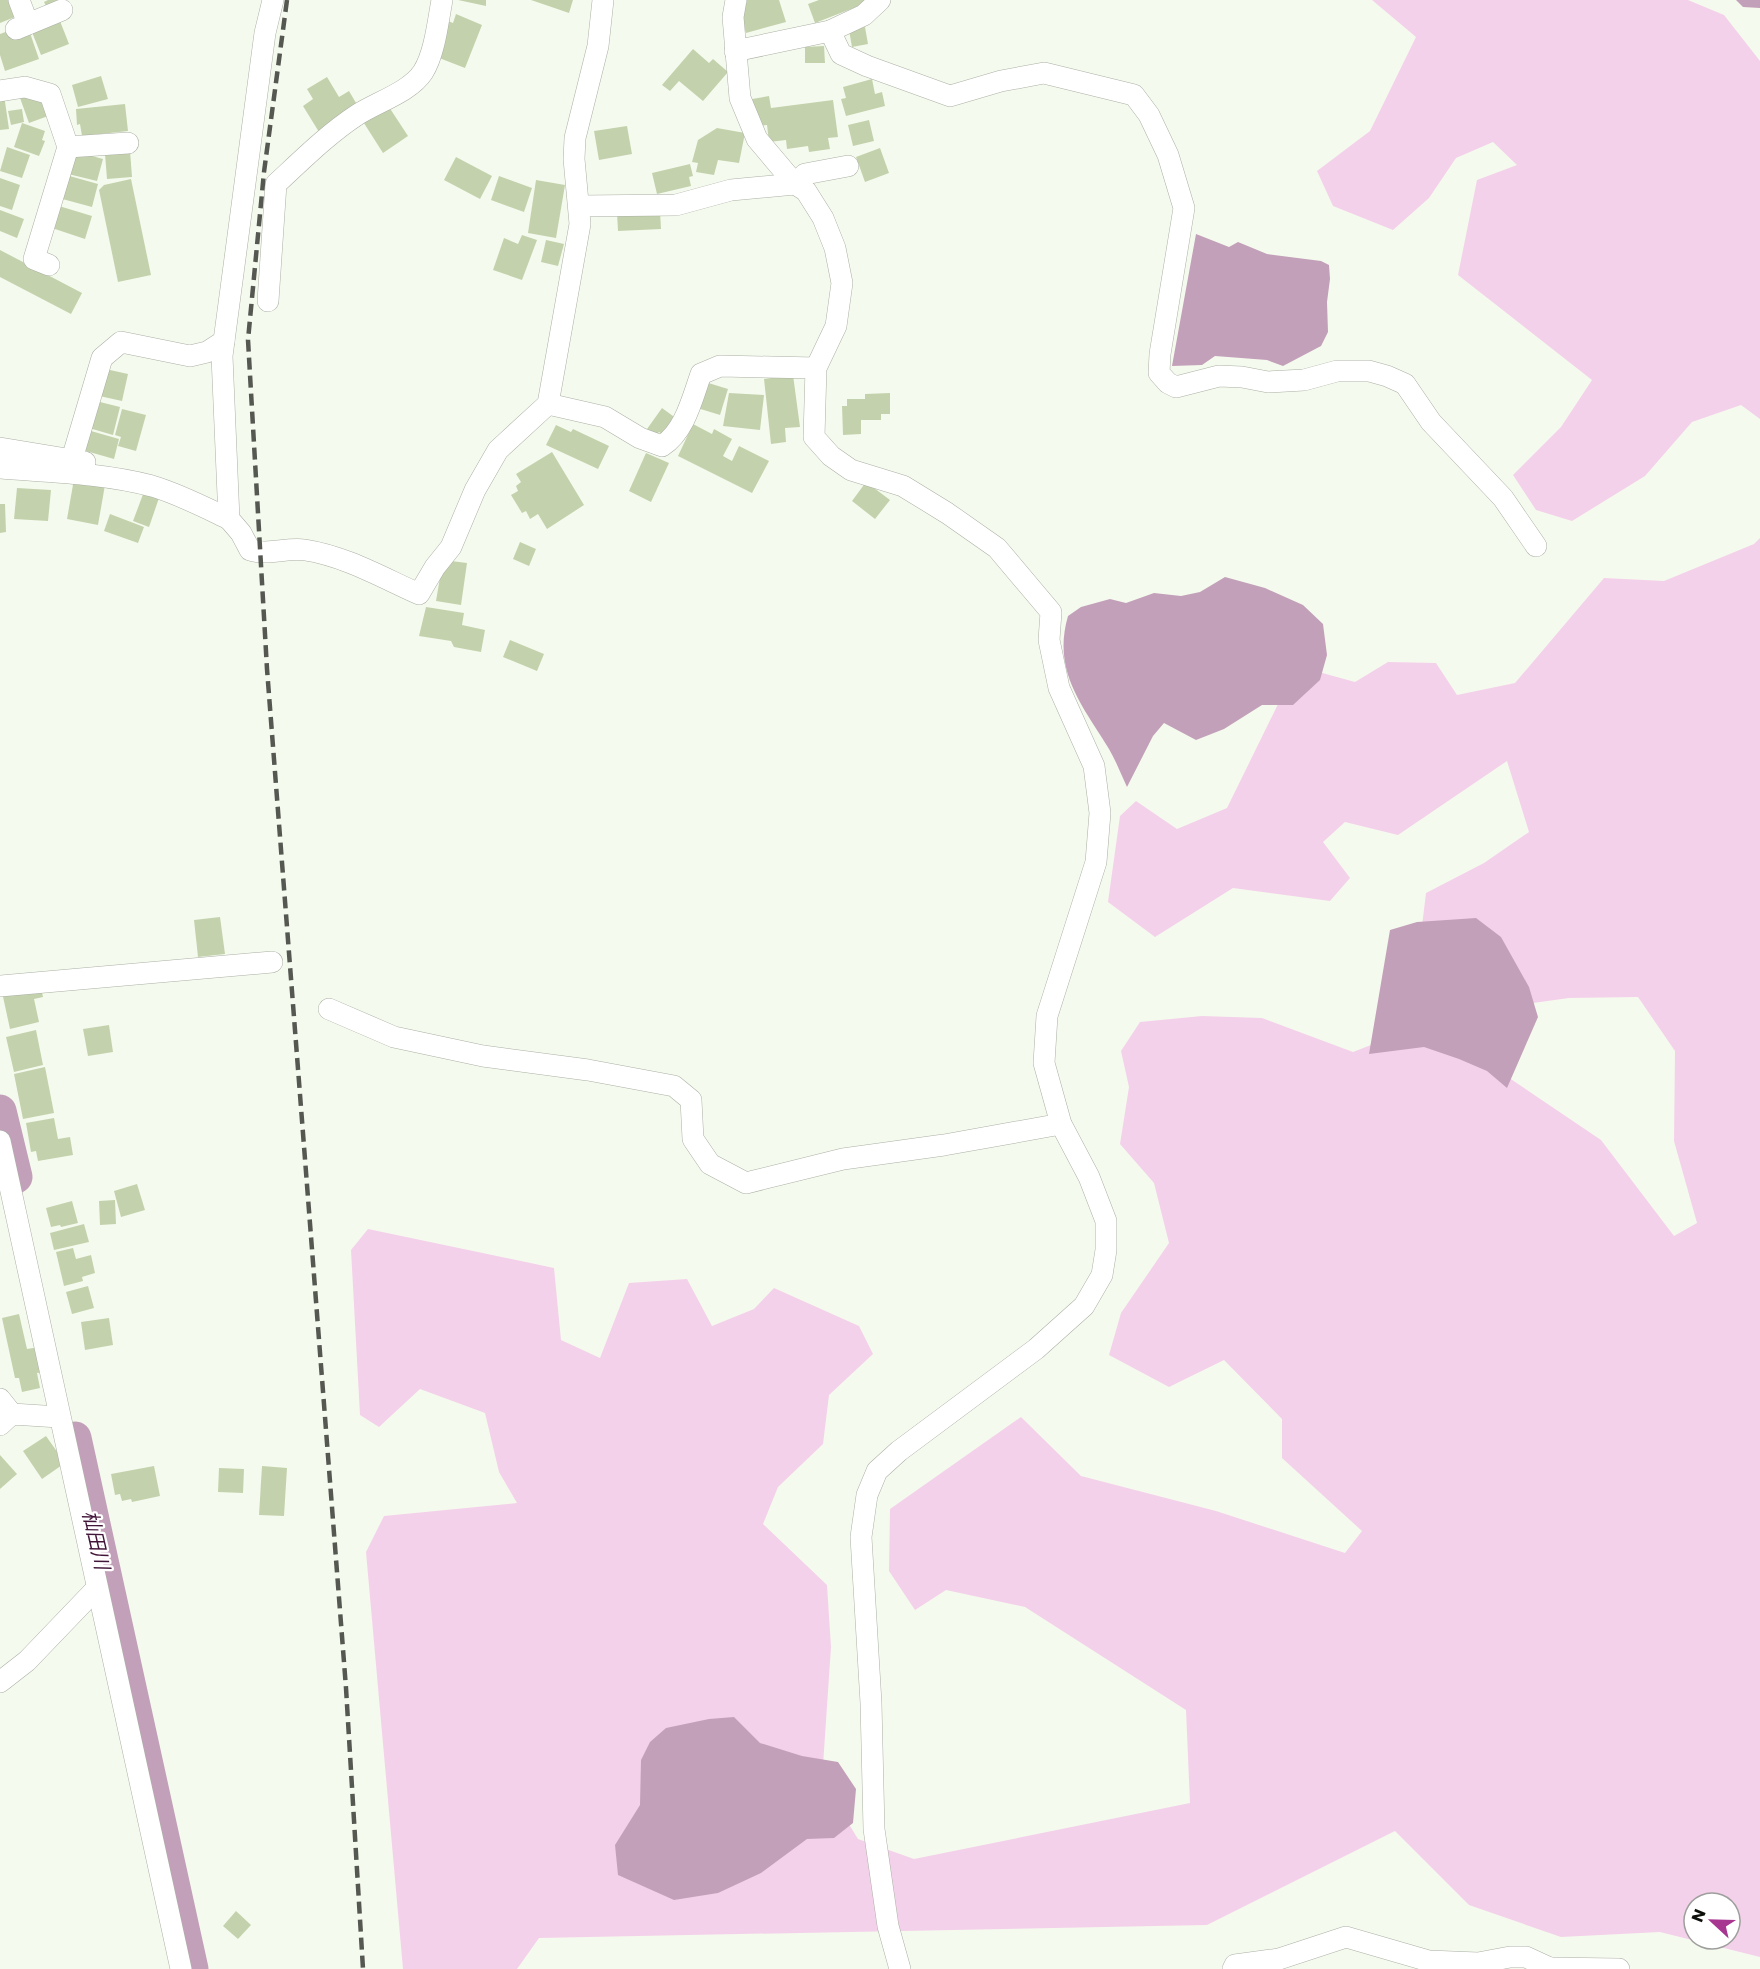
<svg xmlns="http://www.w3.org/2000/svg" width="1760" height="1969" viewBox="0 0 1760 1969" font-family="Poppins,'Noto Sans JP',sans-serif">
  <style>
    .green { fill: #f4d1ea; fill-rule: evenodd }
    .water { fill: #c3a0b9 }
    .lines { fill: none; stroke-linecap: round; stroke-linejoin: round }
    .river { stroke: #c3a0b9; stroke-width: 33 }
    .building { fill: #c3d2ac }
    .minor-casing { stroke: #abb0a5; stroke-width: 22 }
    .minor { stroke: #fff; stroke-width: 21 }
    .rail { stroke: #555851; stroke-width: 4.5; stroke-dasharray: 12 6; stroke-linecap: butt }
    .labels { text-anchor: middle; stroke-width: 4.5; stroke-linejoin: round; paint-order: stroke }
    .water-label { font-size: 20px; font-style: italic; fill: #421639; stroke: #fff }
  </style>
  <rect width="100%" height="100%" fill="#f5faee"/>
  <g class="green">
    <path d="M1372,0h316l36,15 36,46v358l-19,-14 -49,17 -47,54 -73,45 -36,-11 -23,-35 48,-48 31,-47 -134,-105 19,-95 40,-15 -24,-23 -37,16 -27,40 -36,32 -60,-24 -16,-35 53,-40 46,-94z"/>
    <path d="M1760,538v1419l-100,-25 -99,5 -92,-32 -74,-74 -188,94 -668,13 -22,31h-114l-37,-417 18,-36 133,-13 -18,-31 -14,-59 -65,-24 -41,38 -19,-12 -9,-165 17,-21 186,39 7,72 39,18 29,-75 58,-4 25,47 42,-17 20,-21 85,38 14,28 -44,41 -6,49 -45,43 -15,37 64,61 4,62 -9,133 36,59 56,20 276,-56 -4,-93 -161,-103 -79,-17 -31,20 -26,-39 1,-62 131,-92 60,59 135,35 129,42 17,-22 -80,-73v-39l-58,-59 -55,27 -60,-32 12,-42 48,-70 -15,-60 -34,-39 9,-57 -8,-36 19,-29 62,-6 60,2 91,34 41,-16h53l154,104 73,96 23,-13 -23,-82 1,-90 -37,-54 -69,1 -50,7 -101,-46 8,-66 58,-30 45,-31 -22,-71 -109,74 -53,-13 -22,20 27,36 -20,23 -97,-13 -78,49 -47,-35 12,-86 16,-15 41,28 50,-21 54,-110 27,-29 47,13 33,-20 48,1 21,32 58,-12 89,-105 60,3 90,-37zM1694,1903h36v36h-36z"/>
  </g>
  <g class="water">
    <path d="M1736,0h24v8l-17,-1z"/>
    <path d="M1196,234l33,13 9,-5 29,12 54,7 8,4 1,14 -3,23 1,30 -7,14 -38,20 -16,-6 -52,-4 -13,9 -30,1z"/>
    <path d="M1225,577l40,11 38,17 20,19 4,31 -7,25 -27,25h-31l-38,24 -28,11 -32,-17 -11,13 -26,51c-6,-13 -11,-26 -18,-38 -27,-44 -57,-78 -41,-133l13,-9 29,-8 16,4 28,-10 27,3 19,-4z"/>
    <path d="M1476,918l25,19 28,50 9,30 -31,71 -20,-17 -28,-12 -35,-12 -55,7 21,-124 27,-8z"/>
    <path d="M734,1717l26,26 42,13 36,6 18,27 -3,34 -19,15 -27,1 -46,34 -43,20 -44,7 -56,-25 -3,-30 25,-40 1,-45 9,-18 16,-14 43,-9z"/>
  </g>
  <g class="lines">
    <g class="river">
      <path d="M0,1111l16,66"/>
      <path d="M75,1438l117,531"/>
    </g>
  </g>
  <g class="building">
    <path d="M0,0h8l7,17 -15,6z"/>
    <path d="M48,0h10l2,5 -12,5 -4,-8z"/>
    <path d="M458,0h28v6z"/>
    <path d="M531,0h42l-4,13z"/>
    <path d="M747,0h32l7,22 -40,11 -8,-28 9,-2z"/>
    <path d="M819,0h49l1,2 -54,21 -7,-19z"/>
    <path d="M456,14l26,11 -17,43 -31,-12 14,-35 5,2z"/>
    <path d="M58,16l11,28 -28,11 -11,-28z"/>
    <path d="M865,27l3,17 -16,3 -3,-17z"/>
    <path d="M11,30l19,3 9,26 -34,12 -5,-16v-21z"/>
    <path d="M824,46l1,17h-20v-16z"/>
    <path d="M693,49l16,14 4,-4 15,13 -25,29 -24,-20 -9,10 -8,-6z"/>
    <path d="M101,76l7,23 -30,8 -6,-22z"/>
    <path d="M327,77l12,20 10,-6 10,17 -40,24 -16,-26 10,-7 -6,-10z"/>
    <path d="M872,79l3,15 7,-2 3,14 -39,10 -5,-17 5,-1 -3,-11z"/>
    <path d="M39,92l9,24 -19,7 -9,-25z"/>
    <path d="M4,95l5,34 -9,1v-34z"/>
    <path d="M769,96l2,12 62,-8 5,37 -10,1 2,11 -21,3 -1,-6 -21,3 -1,-9 -17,2 -2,-17 -11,1 -4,-27z"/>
    <path d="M125,104l3,27 -46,5 -2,-12 -3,1 -1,-16z"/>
    <path d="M387,104l21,32 -25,17 -21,-33z"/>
    <path d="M22,109l2,13 -13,3 -3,-14z"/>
    <path d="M869,120l5,21 -21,5 -5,-21z"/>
    <path d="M22,123l23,8 -3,9 3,1 -6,15 -25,-9z"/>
    <path d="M627,126l5,28 -33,6 -5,-29z"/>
    <path d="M717,128l28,5 -6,30 -21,-3 -4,15 -18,-3 2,-9 -6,-1 6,-22z"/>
    <path d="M7,147l23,8 -8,23 -22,-7z"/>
    <path d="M880,148l9,25 -24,9 -9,-25z"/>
    <path d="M70,150l33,9 -6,22 -33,-8z"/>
    <path d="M130,151l2,26 -25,2 -2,-25z"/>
    <path d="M456,157l36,19 -12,23 -36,-19z"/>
    <path d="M690,164l3,12 -4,1 2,9 -34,8 -5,-21z"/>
    <path d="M66,175l32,9 -6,23 -37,-10z"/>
    <path d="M499,176l33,12 -8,24 -33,-12z"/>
    <path d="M0,178l20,7 -8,25 -12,-4z"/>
    <path d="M131,179l20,96 -33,7 -19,-92 5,-5z"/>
    <path d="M536,180l29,5 -9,53 -28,-5z"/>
    <path d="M59,206l33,10 -7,23 -33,-11z"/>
    <path d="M0,210l24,9 -7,19 -17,-7z"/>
    <path d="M660,211l1,18 -43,2 -1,-18z"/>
    <path d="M522,235l15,5 -15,40 -29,-10 11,-32 14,6z"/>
    <path d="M546,240l18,4 -6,22 -17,-4z"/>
    <path d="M0,250l82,43 -11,21 -71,-37z"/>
    <path d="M101,368l27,6 -6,27 -27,-6z"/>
    <path d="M793,375l7,52 -15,1 1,14 -15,2 -7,-65z"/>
    <path d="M702,381l26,8 -8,26 -26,-8z"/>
    <path d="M729,393l35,2 -4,35 -37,-4z"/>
    <path d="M890,393v21h-9v6h-20v14l-18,1 -1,-29h5v-7h18v-5z"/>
    <path d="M96,401l24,6 -7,28 -24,-7z"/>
    <path d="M662,408l15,11 -13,17 -5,-4 -3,3 -9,-6z"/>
    <path d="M122,409l24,6 -10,36 -18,-5 3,-9 -6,-2z"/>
    <path d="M693,424l19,10 2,-5 18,10 -9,17 9,5 7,-15 30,15 -17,32 -74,-37z"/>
    <path d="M556,425l15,7 2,-3 36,17 -11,23 -52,-24z"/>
    <path d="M84,429l35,10 -5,20 -35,-10z"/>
    <path d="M552,452l32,53 -37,24 -9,-15 -8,5 -4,-8 -4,2 -11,-18 7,-4 -2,-5 5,-4 -5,-8z"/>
    <path d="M646,453l23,10 -18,39 -22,-11z"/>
    <path d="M74,479l31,6 -7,40 -31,-6z"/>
    <path d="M866,482l24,18 -15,19 -23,-18z"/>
    <path d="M17,488l34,2 -3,31 -34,-2z"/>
    <path d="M145,489l15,6 -11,32 -16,-6z"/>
    <path d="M0,504h5l1,28 -6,1z"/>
    <path d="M110,514l34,13 -6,16 -34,-12z"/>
    <path d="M520,542l16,7 -7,17 -16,-7z"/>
    <path d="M443,560l24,3 -6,42 -25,-4z"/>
    <path d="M426,607l38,6 -2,12 23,5 -4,22 -27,-5 -3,-6 -32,-5z"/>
    <path d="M510,640l34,14 -7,17 -34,-14z"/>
    <path d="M220,917l5,37 -27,3 -4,-37z"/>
    <path d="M40,984l3,13 -9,2 5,23 -29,7 -8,-37z"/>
    <path d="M109,1025l4,27 -25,4 -5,-27z"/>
    <path d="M36,1030l7,35 -29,7 -8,-35z"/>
    <path d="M45,1067l9,46 -31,6 -9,-45z"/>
    <path d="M54,1118l4,21 12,-2 3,18 -35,6 -2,-10 -5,1 -5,-29z"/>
    <path d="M137,1184l8,26 -24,7 -7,-26z"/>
    <path d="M115,1200l1,24 -16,1 -1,-24z"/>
    <path d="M72,1201l6,22 -17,4 -1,-2 -9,2 -5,-19z"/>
    <path d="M84,1224l5,18 -35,8 -4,-17z"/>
    <path d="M73,1248l3,11 15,-4 4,18 -13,4 1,4 -19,5 -8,-34z"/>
    <path d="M88,1286l6,22 -22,6 -6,-22z"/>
    <path d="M19,1314l8,35 12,-2 5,25 -7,1 3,15 -18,4 -3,-14h-4l-13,-60z"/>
    <path d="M109,1318l4,27 -28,5 -4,-28z"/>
    <path d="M46,1436l19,27 -23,16 -19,-28z"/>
    <path d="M0,1455l17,19 -17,15z"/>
    <path d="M154,1466l6,30 -28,6 -1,-3 -9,2 -2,-7 -5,1 -4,-21z"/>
    <path d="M262,1466l25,2 -3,48 -25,-1z"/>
    <path d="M219,1468l25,1 -1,24 -25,-1z"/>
    <path d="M236,1911l15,14 -13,14 -15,-13z"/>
  </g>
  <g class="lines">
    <defs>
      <g id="minor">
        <path d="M19,0l9,24"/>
        <path d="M273,0l-8,33 -43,323 7,163 12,14 9,17c19,6 36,-3 55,0 40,6 78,28 114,44l16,-27 16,-20 24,-57 23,-40 50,-46 32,-180 -6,-65 1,-21 23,-92 5,-46"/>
        <path d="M736,0l-3,17 7,81 17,41 38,45 11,7 17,27 12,30 7,35 -6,43 -20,42 -2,69 17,19 20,14 52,16 44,27 50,35 54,64 -2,28 10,48 35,78 6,47 -4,49 -49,154 -3,47 17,61 28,53 17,44v29l-4,25 -18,31 -48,43 -137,102 -22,20 -10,24 -6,42 10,166 3,126 14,97 12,43"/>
        <path d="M16,29l46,-19"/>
        <path d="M830,31l11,23 26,12 83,30 51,-15 43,-8 90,22 15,20 19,40 16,53 -24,146 -1,19 9,10 8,4 43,-11 23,1 26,5 36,-2 33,-9h32l18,5 18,8 26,38 72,76 33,48"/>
        <path d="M735,51l95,-20 34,-16 16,-15"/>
        <path d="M0,91l25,-4 25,7 18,53 -34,112 15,6"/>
        <path d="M68,147l60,-4"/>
        <path d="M579,206l97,-1 55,-15 64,-6 10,-10 43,-8"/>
        <path d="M268,301l8,-117c26,-24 52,-50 81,-69 20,-13 53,-23 66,-43 12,-19 15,-51 19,-72"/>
        <path d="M548,404l57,13 35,21 22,8c23,-15 30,-47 39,-72l19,-8 96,2"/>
        <path d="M0,448l85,14"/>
        <path d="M72,459l30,-101 19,-16 69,14 17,-4 17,-11"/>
        <path d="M0,468c50,4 103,5 152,18 27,8 52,21 77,33"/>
        <path d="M0,986l272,-24"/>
        <path d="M329,1009l65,28 89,19 105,14 86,16 17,14 2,39 17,25 36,19 97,-24 101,-14 117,-21"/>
        <path d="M0,1141l181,828"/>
        <path d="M0,1399l12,15"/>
        <path d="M0,1425l12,-11 47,3"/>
        <path d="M0,1682l27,-21 70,-73"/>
        <path d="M1550,1968l69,1"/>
        <path d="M1233,1969l2,-4 44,-6 67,-22 83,24 49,2 32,-6h16l26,12"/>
      </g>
    </defs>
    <use href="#minor" class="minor-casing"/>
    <use href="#minor" class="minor"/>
    <path class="rail" d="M287,0l-23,172 -16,168 19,329 79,1019 17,281"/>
  </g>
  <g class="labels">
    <g class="water-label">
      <text transform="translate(96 1540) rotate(77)" y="7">杣田川</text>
    </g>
  </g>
  <g transform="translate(1712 1921) rotate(292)"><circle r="28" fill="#ffffff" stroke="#9e9f9d" stroke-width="1.5"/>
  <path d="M0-4.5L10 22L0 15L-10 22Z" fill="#a73691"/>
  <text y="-9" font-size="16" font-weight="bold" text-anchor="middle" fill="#0c0e0a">N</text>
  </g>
</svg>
